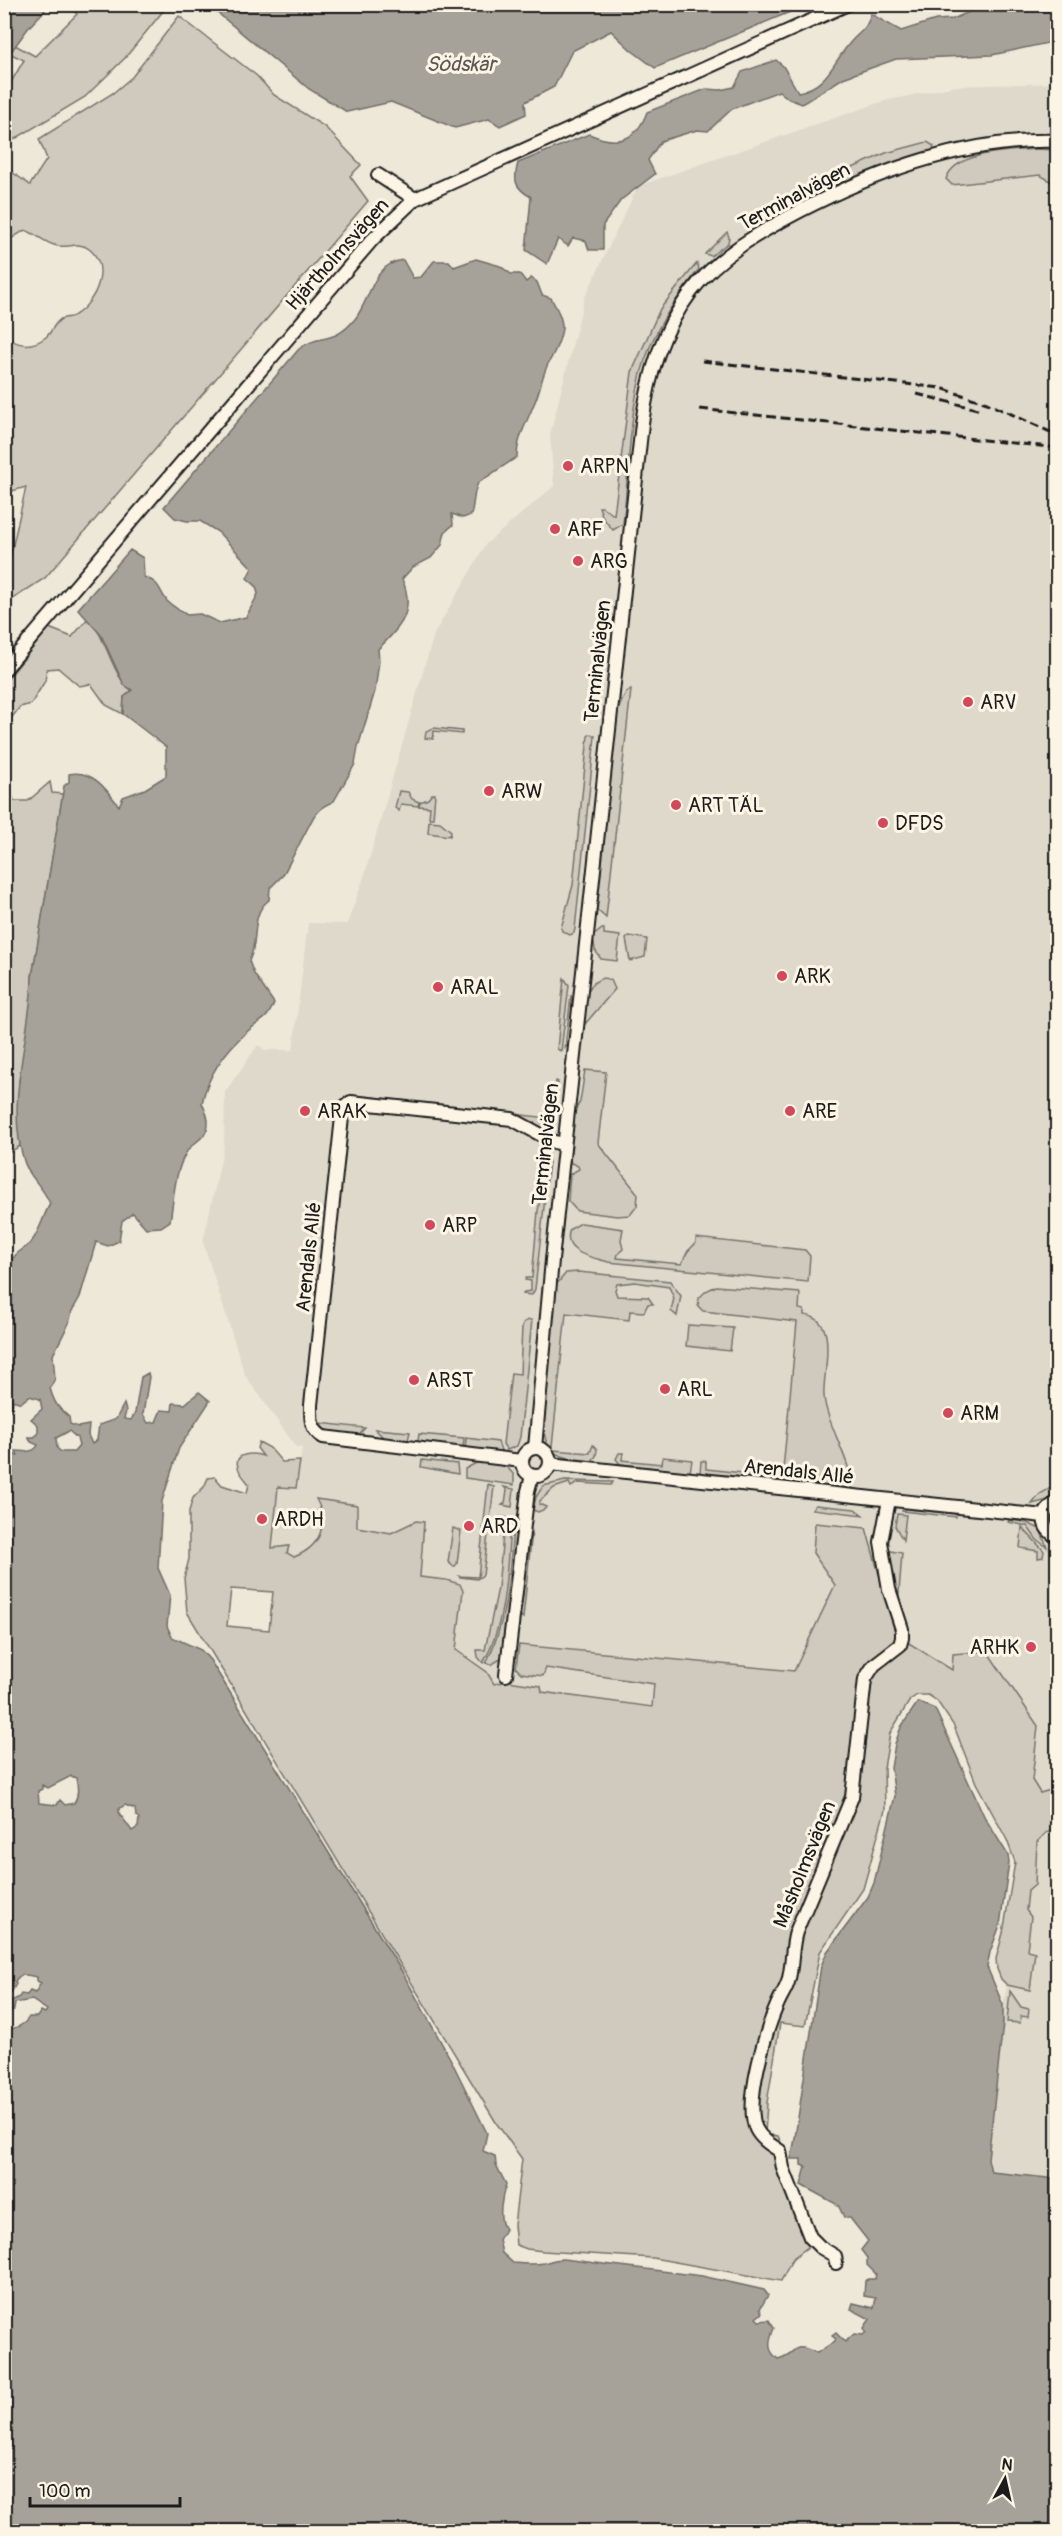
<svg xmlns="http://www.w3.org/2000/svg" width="1062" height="2536" viewBox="0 0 1062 2536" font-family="Pangolin,sans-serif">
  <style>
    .built { fill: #ded9cb }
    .green { fill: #cfcabd; stroke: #76736c; stroke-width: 1.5; fill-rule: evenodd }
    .water { fill: #a7a299; stroke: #6f6c67; stroke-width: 1.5; fill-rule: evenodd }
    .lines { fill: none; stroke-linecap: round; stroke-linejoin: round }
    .street-casing { stroke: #1c1c1c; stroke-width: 16 }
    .street { stroke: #fcf5e5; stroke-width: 12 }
    .rail { stroke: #1c1c1c; stroke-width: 3; stroke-dasharray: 9 4.5; stroke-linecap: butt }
    .poi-dot { fill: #d1495b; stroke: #fcf5e5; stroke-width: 2 }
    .labels { text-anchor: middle; stroke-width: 6; stroke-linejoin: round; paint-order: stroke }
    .street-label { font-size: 20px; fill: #1c1c1c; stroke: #fcf5e5 }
    .poi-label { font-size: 20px; fill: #1c1c1c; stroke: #fcf5e5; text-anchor: start }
    .water-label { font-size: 21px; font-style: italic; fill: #5b5854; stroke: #fcf5e5 }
  </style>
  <rect width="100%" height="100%" fill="#eee8d9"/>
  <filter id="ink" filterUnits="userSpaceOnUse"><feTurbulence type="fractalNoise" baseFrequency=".0167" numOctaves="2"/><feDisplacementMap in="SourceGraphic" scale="12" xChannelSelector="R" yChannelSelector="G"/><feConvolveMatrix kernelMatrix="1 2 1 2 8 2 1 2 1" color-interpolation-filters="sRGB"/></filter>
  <g filter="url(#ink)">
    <g class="built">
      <path d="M1057,83v1705l-17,5 -8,-13 6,-54 -143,-91 -29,-107 -52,25 21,32 -40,86 -276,-25 26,22 110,16 -4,24 -109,-16 -1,-6 -33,-5 -14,3 -7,-12 -31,-22 7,-59 -17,-11 -26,-2 4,-56 -8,-1 -25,12 -34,-6v-22l-41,-6 7,19 -2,14 -15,20 -13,5 -6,-4 1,-7 -17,2 7,-61 18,1 6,-40 -6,-1 -51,-72 -42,-133 21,-96 1,-54 33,-47 7,5h28l15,-127 39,1 17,-47 70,-243 52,-90 68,-58 -4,-51 34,-136 54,-113 246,-85 72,-15z"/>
      <path d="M1056,1829l2,1 -1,349 -66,-7 -3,-13 15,-135v-19l4,-20 22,5 6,-38 -8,-1 4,-34 -5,-6 2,-20 7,-6 2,-43 9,-9z"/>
    </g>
    <g class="green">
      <path d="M67,5h101l-43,53 -40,39 -80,48 -1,-51 20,-34 -15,-7 6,-8 20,11 42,-42z"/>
      <path d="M179,16l78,60 17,19 51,32 36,38 -11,11 18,25 -323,377 -40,26v-24l21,-93 -21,6v-157c13,10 27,12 41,1 6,-5 8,-14 15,-18 4,-2 10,-1 14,-4 20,-12 37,-48 14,-66 -9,-8 -20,-1 -31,-3 -13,-2 -21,-12 -33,-16l-13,8 -7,9v-80l25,18 17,-26 -8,-20 74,-46 19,-16z"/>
      <path d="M927,142l7,4 -2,5 -25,7 -72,27 -4,-2 -1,-5 56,-25z"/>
      <path d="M1035,149l22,1v35l-17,-10 -88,10 -6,-6c9,-28 65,-28 89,-30z"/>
      <path d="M808,188l5,4 -9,8 -45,24h-6v-8l3,-5z"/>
      <path d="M727,232l2,5 -1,6 -17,13 -6,-2z"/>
      <path d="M697,263l2,6c-20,27 -36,46 -49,78 -22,52 -20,120 -27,177l-10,6 -10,-12 -4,-11h3l12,8 18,-143 28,-63z"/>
      <path d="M88,618c20,20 23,59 45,73l-9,6 -1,17 -17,-9 -15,-21 -12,2 -21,-18 -11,1 -2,12 -14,23 -11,3 -15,19v-44l44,-54 23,9z"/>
      <path d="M631,690l-25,228 -9,-8 20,-198 9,-20z"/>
      <path d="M434,728l28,3v3l-28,-3 -1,8 -8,-1 1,-7z"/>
      <path d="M591,734l4,2 -20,193 -1,4 -4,2 -8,-4 -1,-3 12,-43 15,-149z"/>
      <path d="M50,782l2,11 11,1 -31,183v31l-13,73 1,65 -15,9v-358l7,-3 2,7h14z"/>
      <path d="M399,791l9,1 4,7 7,3 -1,4 -17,-2 -2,7 -4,-3z"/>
      <path d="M432,794h3l-2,24h-4l1,-11 -11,-1 1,-4 8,-3z"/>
      <path d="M429,821l11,1 11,9 -1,5 -22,-3z"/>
      <path d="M602,929h2v5l16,2 -3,25 -16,-2 -6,-9 -2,-14z"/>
      <path d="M629,936l18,3 -2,18 -15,4 -4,-22z"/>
      <path d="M564,978l5,7 -8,66 -4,-2z"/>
      <path d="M604,978l7,2 4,9 -30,35c-2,-17 -1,-42 19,-46z"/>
      <path d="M571,995c2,14 5,43 -6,53z"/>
      <path d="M585,1070l21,2 -8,71 40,51 -1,12 -7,9 -13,1 -40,-5 -9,-10 2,-27 9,-5 -1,-3 -7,-3 -2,-6 5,-45 6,-10z"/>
      <path d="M556,1081l2,1 -4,41 -4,11 -37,-20 36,4z"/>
      <path d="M546,1158l3,3 -14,128 -3,6 -9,-1 1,-2 7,-1v-10l-6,-1 1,-2h6l6,-67z"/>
      <path d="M581,1223l42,6 -2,11 2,9 -5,5 -1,4 64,6 7,-13 8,-8v-5l109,12 5,6 -2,26 -200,-20c-17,-5 -47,-9 -38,-33z"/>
      <path d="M578,1272l92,9 11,15 -4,20 -6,-5 3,-13 -5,-11 -34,-5 -18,2 -2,6 2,6 31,1 5,7h-5l-4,8 -14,-1 -1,9 -63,-7 -14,134 1,3 37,3 3,-8 4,4 -1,7 -4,5c-46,-5 -48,-8 -49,-53l13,-123 10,-12z"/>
      <path d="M716,1286l84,7 -1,16 5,1v5c37,3 18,58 20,81 2,27 30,71 28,93l-66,-7 -4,-2 15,-158 -94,-11 -5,-5 1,-8 7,-7z"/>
      <path d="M529,1320h3l-12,117 -3,9 -10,4 -4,-6 8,-71 9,1 2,-47 2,-5z"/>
      <path d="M688,1325l45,3 -3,23 -44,-5z"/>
      <path d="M319,1423l46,5 -8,8c-14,-1 -30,0 -38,-13z"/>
      <path d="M375,1429l35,3 -2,8 -23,-1z"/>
      <path d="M419,1434l45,4 -1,10 -42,-5 -3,-2z"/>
      <path d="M466,1438l32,4 4,11 -37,-4z"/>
      <path d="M259,1442l11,6 12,14 18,-1 -4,27 -18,-1 -6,61 17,-2 -2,7 7,4c26,-10 36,-33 22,-58l41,6v22l34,6 25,-12 8,1 -4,55 26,3 14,4 3,7 -7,59 31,22 7,12 14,-3 33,5 1,6 110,15 2,-23 -108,-16 -3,8 -22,-3 -5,-5 3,-23 275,26 41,-86 -22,-32 2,-30 51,5 30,107 56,35 1,-16 34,-3 51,75 -6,54 8,13 17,-5 1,42 -2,-1 -10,4 -9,9 -2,43 -7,6 -2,19 5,7 -4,33 8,2 -5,38 -23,-5 -6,-6 -4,-10 -1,-10 7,-26 12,-71 -8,-22 -31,-57 -22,-57 -17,-25 -9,-6h-11l-7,5 -20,33 -6,35 1,42 -22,79 -43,63 -15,74 -25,-3 -13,80 -2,31 13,2 4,9 -6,9 36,90 -19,14 -12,23 -128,-23 -110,-7 -16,-2 -11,-4 -2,-20 8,-66 -25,-35 -310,-512 -3,-34 5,-19v-48l4,-13 11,-11 4,-9 7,-1 7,8 25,8 2,-9c-4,-5 -10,-11 -11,-17 -5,-15 16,-14 25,-11l-6,-8zM231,1589l42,3 -4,38 -42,-4z"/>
      <path d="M619,1453h4l-1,7 40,4 1,-7 29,3 -2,12 -70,-8 -4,-5z"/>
      <path d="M422,1460l35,4 1,10 -37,-7z"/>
      <path d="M701,1461h5v8l56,6 1,-8 5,4v3l-5,5 -63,-6z"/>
      <path d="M478,1462l28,4 8,9v10l-49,-7v-9z"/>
      <path d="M565,1481l48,1 -2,3 -33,-2 -7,4 -2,-4 -15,5 -14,13 -1,3 7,3 -1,2 -7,3 -5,-2 3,-13 7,-11z"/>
      <path d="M488,1484l6,3 -11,88 -6,4 -17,-2 -1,-1 19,1z"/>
      <path d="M1056,1485v4l-8,11 -16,4 8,-10z"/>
      <path d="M504,1487l10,2 -2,18 -10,-2 3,-2 2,-13z"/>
      <path d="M815,1505l40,4 8,6 -51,-6z"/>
      <path d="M903,1509h5l48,5v3l-54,-6z"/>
      <path d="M897,1514l9,1 -3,25 -8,-14z"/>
      <path d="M500,1517l11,1c-5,47 -3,103 -28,145l-5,-6 -1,-7h8l13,-62 6,-64 -6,-5z"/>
      <path d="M514,1519h3l1,5 -13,117 -3,17 -11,7 -5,-2c23,-44 23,-95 28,-144z"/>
      <path d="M1009,1520l16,2 15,7 7,18 -10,-7 -10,-14 -19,-4z"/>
      <path d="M1022,1527l22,24 -1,6 -5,1v-7l-18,-3z"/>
      <path d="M453,1528l8,3 -4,33 -3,3 -6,-5z"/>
      <path d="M531,1530l1,1 -9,87 -3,-3z"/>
      <path d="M891,1551l11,2 -4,53 -10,-54z"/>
      <path d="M1010,1991l11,16 8,2 -1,8 -7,-1 -1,7 -13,-1z"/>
    </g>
    <g class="water">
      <path d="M5,4l45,1 -21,22 -24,33z"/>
      <path d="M1003,4l22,1 17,6 15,-6v36l-65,14 -96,4 -53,19 -41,26 -13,-5 -10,-8 -47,18 -24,22 -11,-1 -36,11 -13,19 7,14 -34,26 -18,25v25h-14l-3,-9 -13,-3 -5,8 -10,-7 -11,25 -21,-14 5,-53c-16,-9 -18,-16 -13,-34l71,-29c28,12 47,8 58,-22l59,-23 14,1 14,-3 8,-15 34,-12 7,6 15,26c29,-5 34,-28 51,-48 11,-14 16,-11 22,-30l30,17 35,-11 17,-1 18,-8h15z"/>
      <path d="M208,5v-1l599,1 -152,63 -24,-18 -20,-19 -39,20 -18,36 -29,15 1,12 -26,12 -11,-7 -34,9 -64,-26 -44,10 -38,-23z"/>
      <path d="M476,259l24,7 11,8h9l6,8 5,-4 6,4 5,13 9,3c5,9 12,21 11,31 -2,13 -8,24 -14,35 -6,12 -8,27 -14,40 -7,18 -17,34 -17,53l-39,26c-5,10 -4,22 -7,32l-8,3 -11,-4 1,11 -8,7 -3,13 -11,13 -18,9 -11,12c14,32 -2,49 -24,70l1,12 -4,30 -17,56 -3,17 -21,37 -10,5 -10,10 -31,59 -13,13 -1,12c-20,15 -9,39 -20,61l5,13 20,29c-7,18 -12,16 -25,27 -22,19 -41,44 -47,73 4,9 8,17 5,26 -3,11 -16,14 -21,24 -12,20 -12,46 -16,68l-9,6 -15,1 -13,-15 -11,8 -3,20 -11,5 -12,-4 -16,55 -8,14 -3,12 -16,32 2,24 -5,9c4,15 8,20 19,29l1,7 8,3 11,-2 -1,10 4,9 5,-4 2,-15 17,-6 8,-15 2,7 -2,8 7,1 4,-7 6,-36 7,-4 1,4 -6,37 5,9 8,-1 5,-12 11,1 1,-8 12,1 14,-12 11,9 -31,47 -17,53 -4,67 12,27 -3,31 5,11 29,13 9,10 191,310 50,90 36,73 -4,18 12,5 1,9 10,19c-4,11 -9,35 -1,45l-6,11 3,13 11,10c10,1 21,2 31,0 7,-2 11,-4 19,-4l139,17 62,14 4,5 -8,14 2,4 -6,5 3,3 10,-1 5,8c-5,13 -8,22 4,31 22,-6 11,-18 39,-6l17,-11 2,-3 -4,-3 4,-3 9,9 9,-8 9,1 3,-3 -2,-4 6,-9 -19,-10 2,-6 21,5 2,-10 -12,-2 1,-15 4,-2h6l1,-5 -9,-9v-7l-6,-8 7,-9 -18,-23 -6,-1 -6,-12 -37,-20 5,-18 -5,-2v-6h-10l3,-15 27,-178 6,-14 41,-55 6,-14 21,-87 -4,-28 4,-24 6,-17 17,-25 17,7 50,109 23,37 1,7 -9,63 -10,27 -3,15 16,38v18l-15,136 3,13 66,7v352h-1052v-502c8,1 20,-4 24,-12h8l4,-6 4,2 2,-3 -15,-10 -17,3 -1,7 -8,3 -1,4v-13c4,-5 14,-3 16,-10l6,1 3,-4 5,2 6,-10 -4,-2v-4c-10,-2 -16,-5 -22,4l1,3 -5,9 -6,-3 -1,-505 8,-9 1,-5 -5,-5 2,-2 -3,-5h-2v-9l7,2 5,4 1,-1 -2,-4c8,0 17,3 22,-6l-7,-3 -3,-5h6l4,-3v-9l-7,-6 11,-10 -2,-10 -11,-3 -8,7 -8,-3 -1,9 -7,4c-1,-40 -5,-119 7,-153 3,-8 15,-12 20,-19 8,-11 11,-25 18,-37 -6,-17 -21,-26 -26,-43 -19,-60 7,-124 8,-184l32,-191 5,-4v-8c24,-5 38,16 50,32l4,-9 22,-8 21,-13v-29l-43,-33 1,-17 8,-7 -8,-5 -23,-50 -23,-26 52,-59 13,8 1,19c18,7 13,11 23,24 5,5 14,10 20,14l13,-1 20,9 26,-6 12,-23 -2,-8 -9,-8 5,-10 -34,-36 -18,-11h-13l-12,-3 -11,-11 135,-158c20,-16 34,-3 56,-30 16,-20 17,-55 48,-59l10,18 8,-1 13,-16h15l5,6zM69,1431l8,7 2,8 -5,6h-13l-4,-4 -1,-10zM71,1776l5,2c2,9 3,17 -2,25l-9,2 -5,-5 -3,5 -18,-2 -1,-12 4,-2v-4l6,3zM125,1805l10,4 1,7 3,2 -1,9 -6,4 -13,-18v-4z"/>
    </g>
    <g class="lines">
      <defs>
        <g id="street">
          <path d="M378,175l37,24"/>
          <path d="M4,670l368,-430 43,-41 433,-195"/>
          <circle cx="536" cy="1462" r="14"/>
          <path d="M535,1448l17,-188 90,-837c7,-49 19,-91 49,-131 28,-37 69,-60 109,-81 79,-41 167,-73 258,-70"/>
          <path d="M522,1461l-199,-24c-13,-8 -12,-18 -12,-32l32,-297 8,-6 161,17 42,23 10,2"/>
          <path d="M550,1464l494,52"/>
          <path d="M1058,1502c-18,8 -18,27 0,35"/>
          <path d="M506,1675l22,-184 4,-15"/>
          <path d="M836,2263l-1,-7 -15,-9 -10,-10 -27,-69 -3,-17c-9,-6 -19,-12 -24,-22 -12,-27 10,-99 22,-126 3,-7 8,-14 10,-21 5,-16 3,-34 8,-50l56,-135 13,-118 9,-14 26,-20 2,-7v-9l-13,-40 -8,-47 8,-42"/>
        </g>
      </defs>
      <use href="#street" class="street-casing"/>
      <use href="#street" class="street"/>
      <g class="rail">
        <path d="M702,361l239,27 46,15 70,32"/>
        <path d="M917,394l64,16"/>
        <path d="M700,409l358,39"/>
      </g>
    </g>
  </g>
  <g class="poi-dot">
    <circle cx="568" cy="466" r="6"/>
    <circle cx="555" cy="529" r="6"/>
    <circle cx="578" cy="561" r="6"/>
    <circle cx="968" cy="702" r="6"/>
    <circle cx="489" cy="791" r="6"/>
    <circle cx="676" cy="805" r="6"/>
    <circle cx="883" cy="823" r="6"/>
    <circle cx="782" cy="976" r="6"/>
    <circle cx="438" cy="987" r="6"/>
    <circle cx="305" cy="1111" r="6"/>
    <circle cx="790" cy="1111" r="6"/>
    <circle cx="430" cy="1225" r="6"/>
    <circle cx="414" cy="1380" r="6"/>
    <circle cx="665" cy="1389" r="6"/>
    <circle cx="948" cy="1413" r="6"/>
    <circle cx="262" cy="1519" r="6"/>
    <circle cx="469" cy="1526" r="6"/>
    <circle cx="1031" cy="1647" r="6"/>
  </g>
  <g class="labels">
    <g class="street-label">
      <text transform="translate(794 196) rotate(-28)" y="7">Terminalvägen</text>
      <text transform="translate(337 254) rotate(-48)" y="7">Hjärtholmsvägen</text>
      <text transform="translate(597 661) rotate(-84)" y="7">Terminalvägen</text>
      <text transform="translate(545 1144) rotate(-84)" y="7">Terminalvägen</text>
      <text transform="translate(308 1257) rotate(-84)" y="7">Arendals Allé</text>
      <text transform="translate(799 1471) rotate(6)" y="7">Arendals Allé</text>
      <text transform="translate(804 1864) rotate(-68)" y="7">Måsholmsvägen</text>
    </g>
    <g class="poi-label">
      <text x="580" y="473">ARPN</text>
      <text x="567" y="536">ARF</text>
      <text x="590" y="568">ARG</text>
      <text x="980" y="709">ARV</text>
      <text x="501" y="798">ARW</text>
      <text x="688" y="812">ART TÄL</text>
      <text x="895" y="830">DFDS</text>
      <text x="794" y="983">ARK</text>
      <text x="450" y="994">ARAL</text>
      <text x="317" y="1118">ARAK</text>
      <text x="802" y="1118">ARE</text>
      <text x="442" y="1232">ARP</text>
      <text x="426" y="1387">ARST</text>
      <text x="677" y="1396">ARL</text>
      <text x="960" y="1420">ARM</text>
      <text x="274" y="1526">ARDH</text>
      <text x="481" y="1533">ARD</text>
      <text x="1019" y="1654" text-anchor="end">ARHK</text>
    </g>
    <g class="water-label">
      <text x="461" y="71">Södskär</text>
    </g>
  </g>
  <rect width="1062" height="2536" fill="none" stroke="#fcf5e5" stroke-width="24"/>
  <rect x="12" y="12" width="1038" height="2512" fill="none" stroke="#1c1c1c" stroke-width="2" filter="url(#ink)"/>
  <g transform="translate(1005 2479) rotate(8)" stroke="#fcf5e5" stroke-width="4.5" paint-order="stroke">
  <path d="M0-4.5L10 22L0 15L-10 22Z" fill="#1c1c1c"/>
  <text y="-9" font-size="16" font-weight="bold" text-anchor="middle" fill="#1c1c1c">N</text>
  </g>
  <path d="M30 2497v9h150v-9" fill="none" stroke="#1c1c1c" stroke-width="3"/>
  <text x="39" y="2497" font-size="18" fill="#1c1c1c" stroke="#fcf5e5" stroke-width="4.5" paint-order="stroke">100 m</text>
</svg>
